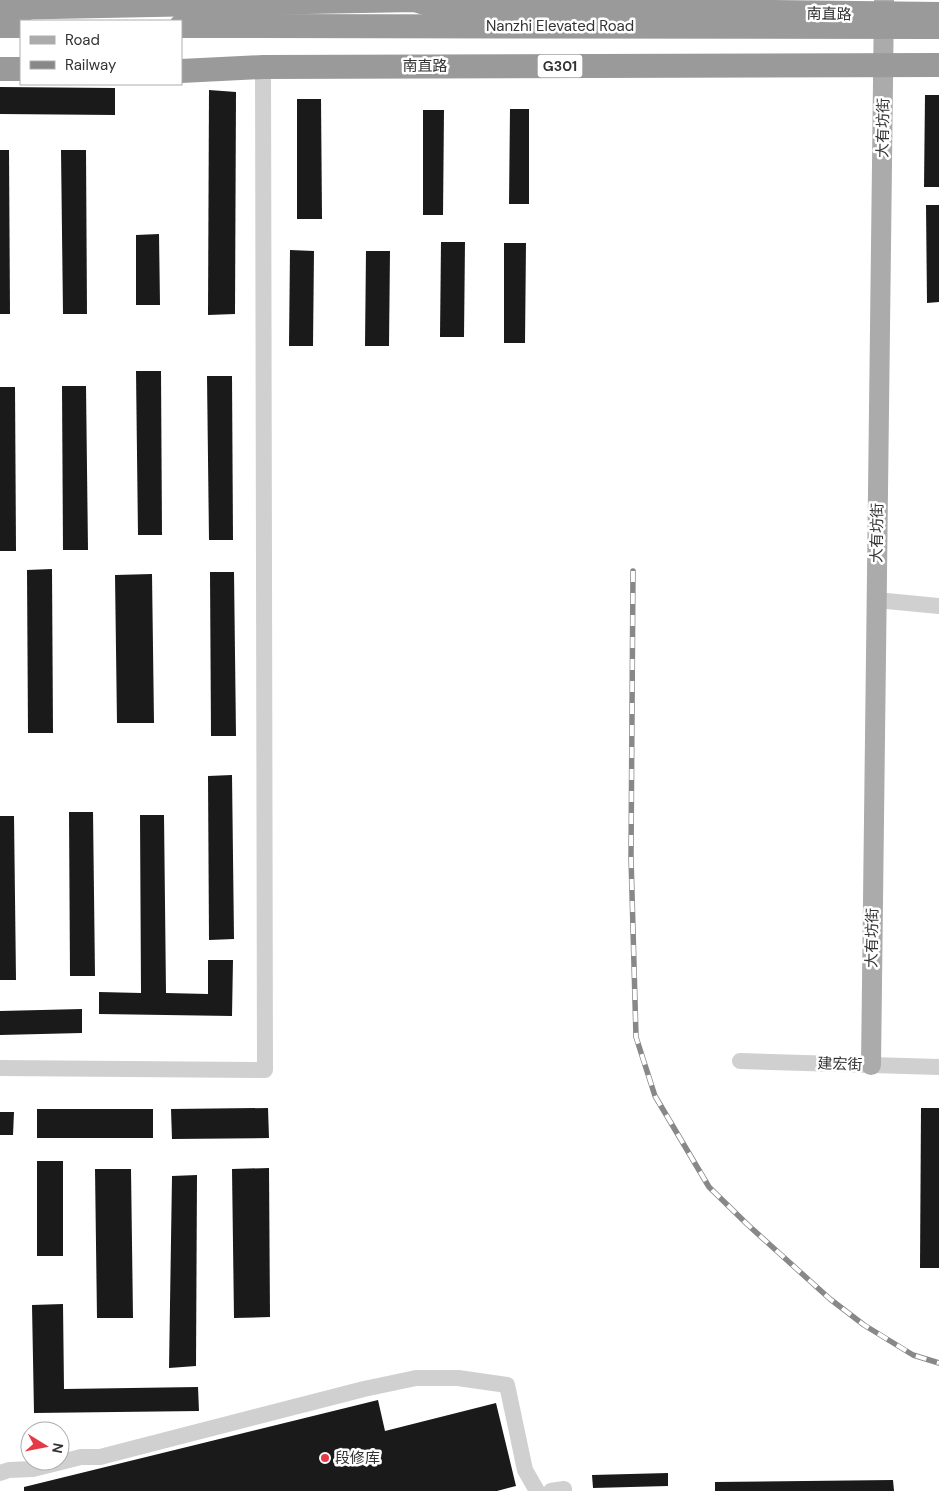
<svg xmlns="http://www.w3.org/2000/svg" width="939" height="1491" viewBox="0 0 939 1491" font-family="'DM Sans','Noto Sans SC',sans-serif">
  <style>
    .building { fill: #1a1a1a }
    .lines { fill: none; stroke-linecap: round; stroke-linejoin: round }
    .minor { stroke: #d0d0d0; stroke-width: 16 }
    .major { stroke: #ababab; stroke-width: 20 }
    .highway { stroke: #9a9a9a; stroke-width: 24 }
    .rail-casing { stroke: #888; stroke-width: 5.5 }
    .rail { stroke: #fff; stroke-width: 4; stroke-dasharray: 11; stroke-linecap: butt }
    .highway-bridge { stroke: #9a9a9a; stroke-width: 24 }
    .poi-dot { fill: #e63946; stroke: #fff; stroke-width: 2 }
    .labels { text-anchor: middle; stroke-width: 5; stroke-linejoin: round; paint-order: stroke }
    .shield { fill: #fff; stroke: #707070; stroke-width: 1 }
    .shield-label { font-size: 14px; font-weight: bold; fill: #333 }
    .street-label { font-size: 15px; fill: #333; stroke: #fff }
    .poi-label { font-size: 15px; fill: #333; stroke: #fff; text-anchor: start }
  </style>
  <rect width="100%" height="100%" fill="#fff"/>
  <g class="building">
    <path d="M0,87l115,1v27l-115,-1z"/>
    <path d="M209,90l27,2 -1,222 -27,1z"/>
    <path d="M925,95h14v92h-15z"/>
    <path d="M297,99h24l1,120h-25z"/>
    <path d="M510,109h19v95h-20z"/>
    <path d="M423,110h21l-1,105h-20z"/>
    <path d="M0,150h9l1,164h-10z"/>
    <path d="M61,150h25l1,164h-24z"/>
    <path d="M926,205h13v97l-12,1z"/>
    <path d="M159,234l1,71h-24v-70z"/>
    <path d="M441,242h24l-1,95h-24z"/>
    <path d="M504,243h22l-1,100h-21z"/>
    <path d="M290,250l24,1 -1,95h-24z"/>
    <path d="M366,251h24l-1,95h-24z"/>
    <path d="M136,371h25l1,164h-24z"/>
    <path d="M207,376h25l1,164h-24z"/>
    <path d="M62,386h24l2,164h-25z"/>
    <path d="M0,387h15l1,164h-16z"/>
    <path d="M52,569l1,164h-25l-1,-163z"/>
    <path d="M210,572h24l2,164h-25z"/>
    <path d="M152,574l2,149h-37l-2,-148z"/>
    <path d="M232,775l2,164 -25,1 -1,-164z"/>
    <path d="M69,812h24l2,164h-25z"/>
    <path d="M140,815h24l2,178 42,1v-34h25l-1,56 -133,-2v-22l42,1z"/>
    <path d="M0,816h14l2,164h-16z"/>
    <path d="M82,1009v24l-82,2v-24z"/>
    <path d="M268,1108l1,30 -97,1 -1,-30z"/>
    <path d="M921,1108h18v160h-19z"/>
    <rect x="37" y="1109" width="116" height="29"/>
    <path d="M0,1112h14l-1,23h-13z"/>
    <rect x="37" y="1161" width="26" height="95"/>
    <path d="M269,1168l1,149 -36,1 -2,-149z"/>
    <path d="M95,1169h36l2,149h-36z"/>
    <path d="M197,1175l-1,191 -27,2 3,-192z"/>
    <path d="M63,1304l1,85 134,-2 1,24 -165,2 -2,-108z"/>
    <path d="M378,1400l7,31 111,-28 20,83 -19,5h-473v-4z"/>
    <path d="M668,1473v13l-75,2 -1,-13z"/>
    <path d="M893,1480l1,11h-179v-9z"/>
  </g>
  <g class="lines">
    <g class="minor">
      <path d="M876,600l63,6"/>
      <path d="M740,1061l199,6"/>
      <path d="M0,1068l265,2 -2,-1003"/>
      <path d="M0,1473l9,-3 24,-1 48,-12h19l264,-68 52,-11h42l49,7 18,85 12,21"/>
      <path d="M551,1491l13,-2v2"/>
    </g>
    <path class="major" d="M871,1065l13,-1065"/>
    <g class="highway">
      <path d="M0,8l415,-8 26,8 498,6"/>
      <path d="M0,26h21"/>
      <path d="M0,69h21"/>
      <path d="M181,71l82,-4 676,-2"/>
    </g>
    <defs>
      <path id="rail" d="M633,571l-2,286 5,180 19,59 54,91 39,38 82,74 34,26 49,30 26,8"/>
    </defs>
    <use href="#rail" class="rail-casing"/>
    <use href="#rail" class="rail"/>
    <path class="highway-bridge" d="M181,26l758,1"/>
  </g>
  <circle class="poi-dot" cx="325" cy="1458" r="5"/>
  <g class="labels">
    <rect class="shield" x="537.5" y="54.5" width="45" height="23" rx="4"/>
    <g class="shield-label">
      <text x="560" y="71">G301</text>
    </g>
    <g class="street-label">
      <text transform="translate(829 14) rotate(1)" y="5">南直路</text>
      <text x="560" y="31">Nanzhi Elevated Road</text>
      <text x="425" y="71">南直路</text>
      <text transform="translate(883 128) rotate(-89)" y="5">大有坊街</text>
      <text transform="translate(877 533) rotate(-89)" y="5">大有坊街</text>
      <text transform="translate(872 938) rotate(-89)" y="5">大有坊街</text>
      <text transform="translate(840 1064) rotate(2)" y="5">建宏街</text>
    </g>
    <g class="poi-label">
      <text x="335" y="1463">段修库</text>
    </g>
  </g>
  <rect x="20" y="20" width="162" height="65" fill="#ffffff" stroke="#adadad"/>
  <rect x="30" y="36" width="25" height="8" fill="#ababab" stroke="#adadad"/>
  <text x="65" y="45" font-size="15" fill="#333333">Road</text>
  <rect x="30" y="61" width="25" height="8" fill="#888888" stroke="#adadad"/>
  <text x="65" y="70" font-size="15" fill="#333333">Railway</text>
  <g transform="translate(45 1446) rotate(100)"><circle r="24" fill="#ffffff" stroke="#adadad"/>
  <path d="M0-4L9 19L0 12L-9 19Z" fill="#e63946"/>
  <text y="-8" font-size="14" font-weight="bold" text-anchor="middle" fill="#333333">N</text>
  </g>
</svg>
